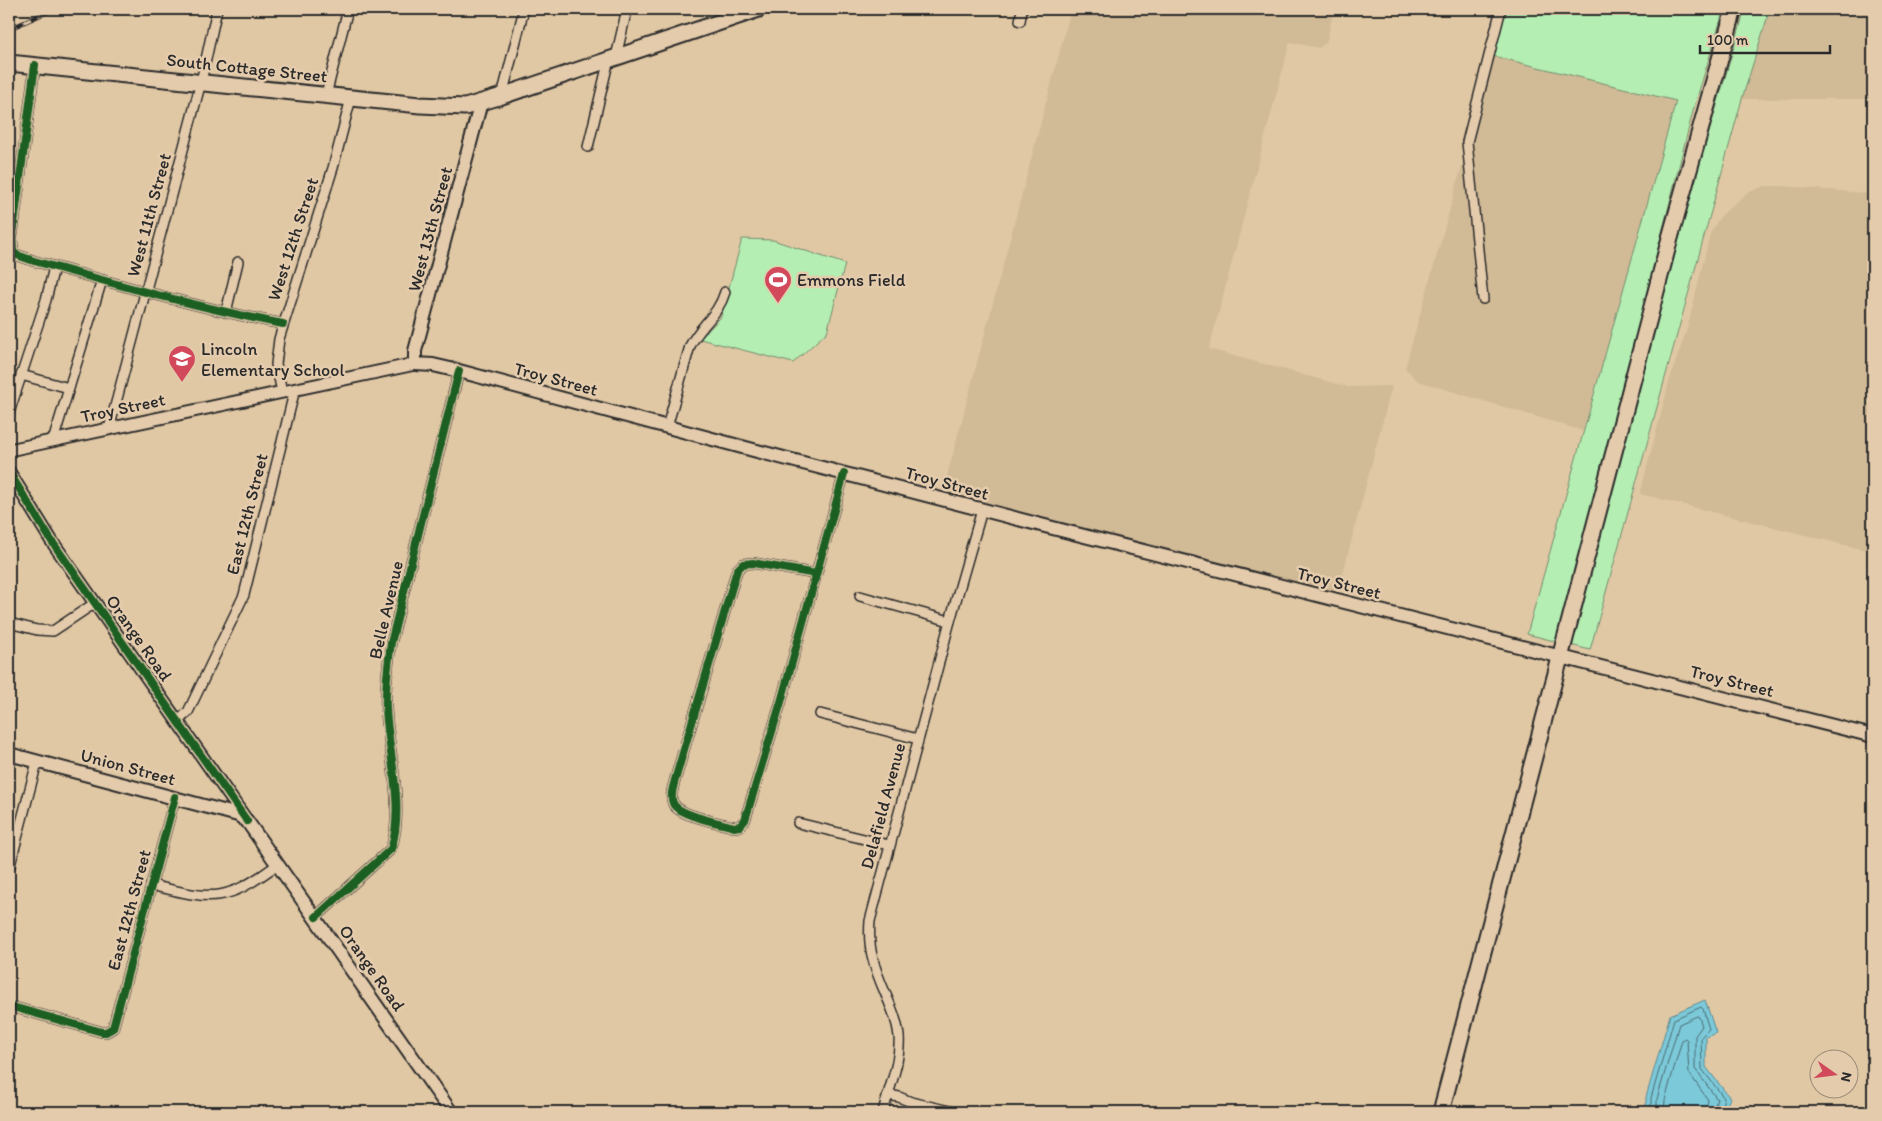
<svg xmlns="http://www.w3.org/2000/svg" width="1882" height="1121" viewBox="0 0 1882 1121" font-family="Itim,sans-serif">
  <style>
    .built { fill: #d1ba96 }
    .green { fill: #b5eeb2; stroke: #708c6e }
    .water { fill: #7bc9d9; stroke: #5b8a93 }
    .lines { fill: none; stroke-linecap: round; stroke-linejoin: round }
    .shore { stroke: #4b6a71; stroke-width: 1 }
    .minor-casing { stroke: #2b2b2b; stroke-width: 12 }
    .tertiary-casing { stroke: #2b2b2b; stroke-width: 15 }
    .secondary-casing { stroke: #2b2b2b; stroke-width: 16 }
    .primary-casing { stroke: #2b2b2b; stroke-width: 19 }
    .trunk-casing { stroke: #2b2b2b; stroke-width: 19 }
    .minor { stroke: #e4cbac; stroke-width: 9 }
    .tertiary { stroke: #e4cbac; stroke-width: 11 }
    .secondary { stroke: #e4cbac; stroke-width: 12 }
    .primary { stroke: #e4cbac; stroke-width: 15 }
    .trunk { stroke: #e4cbac; stroke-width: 15 }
    .rail-casing { stroke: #2b2b2b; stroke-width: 4.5 }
    .rail { stroke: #e4cbac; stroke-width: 2.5; stroke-dasharray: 8; stroke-linecap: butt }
    .cycleway-casing { stroke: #e4cbac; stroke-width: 11 }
    .cycleway { stroke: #1b5e20; stroke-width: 8 }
    .labels { text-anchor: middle; stroke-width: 5; stroke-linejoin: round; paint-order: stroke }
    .street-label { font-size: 18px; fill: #2b2b2b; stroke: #e4cbac }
    .poi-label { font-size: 18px; fill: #2b2b2b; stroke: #e4cbac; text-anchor: start }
  </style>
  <rect width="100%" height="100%" fill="#e1c8a4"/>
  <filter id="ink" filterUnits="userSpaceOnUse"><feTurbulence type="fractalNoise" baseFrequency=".02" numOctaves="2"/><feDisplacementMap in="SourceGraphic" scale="10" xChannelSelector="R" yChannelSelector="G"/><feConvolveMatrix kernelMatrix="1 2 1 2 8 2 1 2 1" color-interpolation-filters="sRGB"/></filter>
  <g filter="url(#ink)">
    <g class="built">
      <path d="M1071,9h263l-8,34 -7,5 -29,-6 -81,307 139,38 44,-1 -55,210 -395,-101z"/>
      <path d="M1770,9h103v90h-131z"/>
      <path d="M1493,56l183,45 -93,330 -165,-50 -13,-13z"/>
      <path d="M1765,186h18l90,8v358l-233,-58 31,-119 17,-49 22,-92 9,-16 11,-11 19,-15z"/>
    </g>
    <g class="green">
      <path d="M1506,9h218l-31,102 -135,531 -31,-8 149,-533 -183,-45z"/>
      <path d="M1745,9h25l-28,90 -152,551 -19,-5 70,-268 52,-190z"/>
      <path d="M742,239l31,1 72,24 -18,68 -34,31 -93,-24 21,-22z"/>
    </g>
    <path class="water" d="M1705,1000l11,33 -10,4v30l24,31 -6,14h-78v-15l24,-82z"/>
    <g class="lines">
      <g class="shore">
        <path d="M1651,1112v-14l23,-79 27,-12 2,2 6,20 -8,8 1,32 22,29 -4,14"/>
        <path d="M1657,1112v-13l22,-75 18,-8 2,1 3,9 -7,10v33l22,30 -4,13"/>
        <path d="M1664,1112l1,-12 17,-60 3,-2 2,2 2,33 19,27 -2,12"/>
      </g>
      <defs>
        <g id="minor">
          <path d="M1020,21l2,-12"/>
          <path d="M616,57l11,-48"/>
          <path d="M35,65l-23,173 1,14 4,3 17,6c82,23 165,47 249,63"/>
          <path d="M326,95l22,-86"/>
          <path d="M502,96l22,-87"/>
          <path d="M588,147l21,-88"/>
          <path d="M1483,299l-16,-157 34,-133"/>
          <path d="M226,312l12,-50"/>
          <path d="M21,375l48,13"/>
          <path d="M282,392l-6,-28 3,-25 54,-171 18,-70"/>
          <path d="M9,413l37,-113 8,-33"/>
          <path d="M667,427l23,-81c11,-22 28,-30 35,-54"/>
          <path d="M109,429l92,-347 16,-73"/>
          <path d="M53,441l49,-161"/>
          <path d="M816,574l-63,-11 -10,1 -6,6 -62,210c-2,7 -5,16 -2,23 5,13 48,20 61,24l6,-1 5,-6 36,-118 63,-228"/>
          <path d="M860,596l90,25"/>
          <path d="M9,623l28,7 16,1 42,-28"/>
          <path d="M820,714l98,25"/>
          <path d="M178,721l10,-9 56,-117 51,-206"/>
          <path d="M798,823l91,22"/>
          <path d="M9,869l28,-107"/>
          <path d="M151,885c63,15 73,19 127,-21"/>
          <path d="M316,917l75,-68c14,-42 -3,-97 -5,-141 -1,-22 2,-44 5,-65l68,-272"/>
          <path d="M9,1006l93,26h4l7,-4 62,-231"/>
          <path d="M888,1095l11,2 12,5 43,10"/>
          <path d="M883,1112c6,-24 18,-51 16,-76 -3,-27 -20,-50 -26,-77 -4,-13 -4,-25 -3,-38l80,-300 32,-111"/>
        </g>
        <g id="tertiary">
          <path d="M9,450l406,-86"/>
          <path d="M9,472l42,68 196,281"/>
        </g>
        <g id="secondary">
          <path d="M481,102l-66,249v13l18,1 26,6 298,80 284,74 832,211"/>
          <path d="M9,754l229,61 9,6 204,291"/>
        </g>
        <path id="primary" d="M9,63l411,42 45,2 37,-11 257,-87"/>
        <path id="trunk" d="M1441,1112l229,-874 64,-229"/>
      </defs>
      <use href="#minor" class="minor-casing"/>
      <use href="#tertiary" class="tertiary-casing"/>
      <use href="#secondary" class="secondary-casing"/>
      <use href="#primary" class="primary-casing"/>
      <use href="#trunk" class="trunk-casing"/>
      <use href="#minor" class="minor"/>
      <use href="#tertiary" class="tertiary"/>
      <use href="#secondary" class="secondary"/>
      <use href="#primary" class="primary"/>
      <use href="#trunk" class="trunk"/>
      <defs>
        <path id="rail" d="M9,29l45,-20"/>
      </defs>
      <use href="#rail" class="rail-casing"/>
      <use href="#rail" class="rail"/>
      <defs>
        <g id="cycleway">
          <path d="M35,65l-23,173 1,14 4,3 17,6c82,23 165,47 249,63"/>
          <path d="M9,472l42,68 196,281"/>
          <path d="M816,574l-63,-11 -10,1 -6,6 -62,210c-2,7 -5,16 -2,23 5,13 48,20 61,24l6,-1 5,-6 36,-118 63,-228"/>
          <path d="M316,917l75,-68c14,-42 -3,-97 -5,-141 -1,-22 2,-44 5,-65l68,-272"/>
          <path d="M9,1006l93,26h4l7,-4 62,-231"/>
        </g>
      </defs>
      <use href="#cycleway" class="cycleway-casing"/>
      <use href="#cycleway" class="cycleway"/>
    </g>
  </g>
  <defs>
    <symbol id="stadium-pin" viewBox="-11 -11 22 30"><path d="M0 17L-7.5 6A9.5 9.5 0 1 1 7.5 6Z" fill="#d1495b" stroke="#e4cbac"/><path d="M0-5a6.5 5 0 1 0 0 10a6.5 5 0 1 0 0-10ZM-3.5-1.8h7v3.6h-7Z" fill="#fff"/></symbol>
    <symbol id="school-pin" viewBox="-11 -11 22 30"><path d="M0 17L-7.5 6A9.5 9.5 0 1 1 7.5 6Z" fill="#d1495b" stroke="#e4cbac"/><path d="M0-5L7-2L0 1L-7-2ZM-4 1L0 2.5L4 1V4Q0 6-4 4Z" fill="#fff"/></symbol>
  </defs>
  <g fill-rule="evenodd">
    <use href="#stadium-pin" x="762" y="264" width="32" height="43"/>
    <use href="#school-pin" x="166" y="343" width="32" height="43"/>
  </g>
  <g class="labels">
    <g class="street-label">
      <text transform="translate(247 68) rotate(6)" y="6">South Cottage Street</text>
      <text transform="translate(149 215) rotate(-75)" y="6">West 11th Street</text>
      <text transform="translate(430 229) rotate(-75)" y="6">West 13th Street</text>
      <text transform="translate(293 239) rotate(-72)" y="6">West 12th Street</text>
      <text transform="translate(556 379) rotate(15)" y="6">Troy Street</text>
      <text transform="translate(123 408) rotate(-12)" y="6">Troy Street</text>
      <text transform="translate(947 483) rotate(15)" y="6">Troy Street</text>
      <text transform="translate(247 514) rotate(-76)" y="6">East 12th Street</text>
      <text transform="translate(1339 583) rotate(14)" y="6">Troy Street</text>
      <text transform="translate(386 610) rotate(-77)" y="6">Belle Avenue</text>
      <text transform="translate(139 638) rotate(55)" y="6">Orange Road</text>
      <text transform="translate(1732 681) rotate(14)" y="6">Troy Street</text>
      <text transform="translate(128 767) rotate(15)" y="6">Union Street</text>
      <text transform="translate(883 806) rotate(-75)" y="6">Delafield Avenue</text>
      <text transform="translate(129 910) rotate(-75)" y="6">East 12th Street</text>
      <text transform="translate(372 968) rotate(55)" y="6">Orange Road</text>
    </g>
    <g class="poi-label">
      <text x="797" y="286">Emmons Field</text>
      <text x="201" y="355">Lincoln<tspan x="201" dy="21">Elementary School</tspan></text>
    </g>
  </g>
  <rect width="1882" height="1121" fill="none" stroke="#e4cbac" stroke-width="30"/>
  <rect x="15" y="15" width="1852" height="1091" fill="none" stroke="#2b2b2b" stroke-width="2" filter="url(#ink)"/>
  <g transform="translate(1834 1074) rotate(104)"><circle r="24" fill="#e4cbac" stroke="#9a8b78"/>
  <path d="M0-4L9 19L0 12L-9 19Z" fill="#d1495b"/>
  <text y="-8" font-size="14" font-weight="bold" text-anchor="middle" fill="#2b2b2b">N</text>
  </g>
  <path d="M1700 45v8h130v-8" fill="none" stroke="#2b2b2b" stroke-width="2.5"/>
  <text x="1707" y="45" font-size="15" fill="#2b2b2b" stroke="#e4cbac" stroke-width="4" paint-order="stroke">100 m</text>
</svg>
